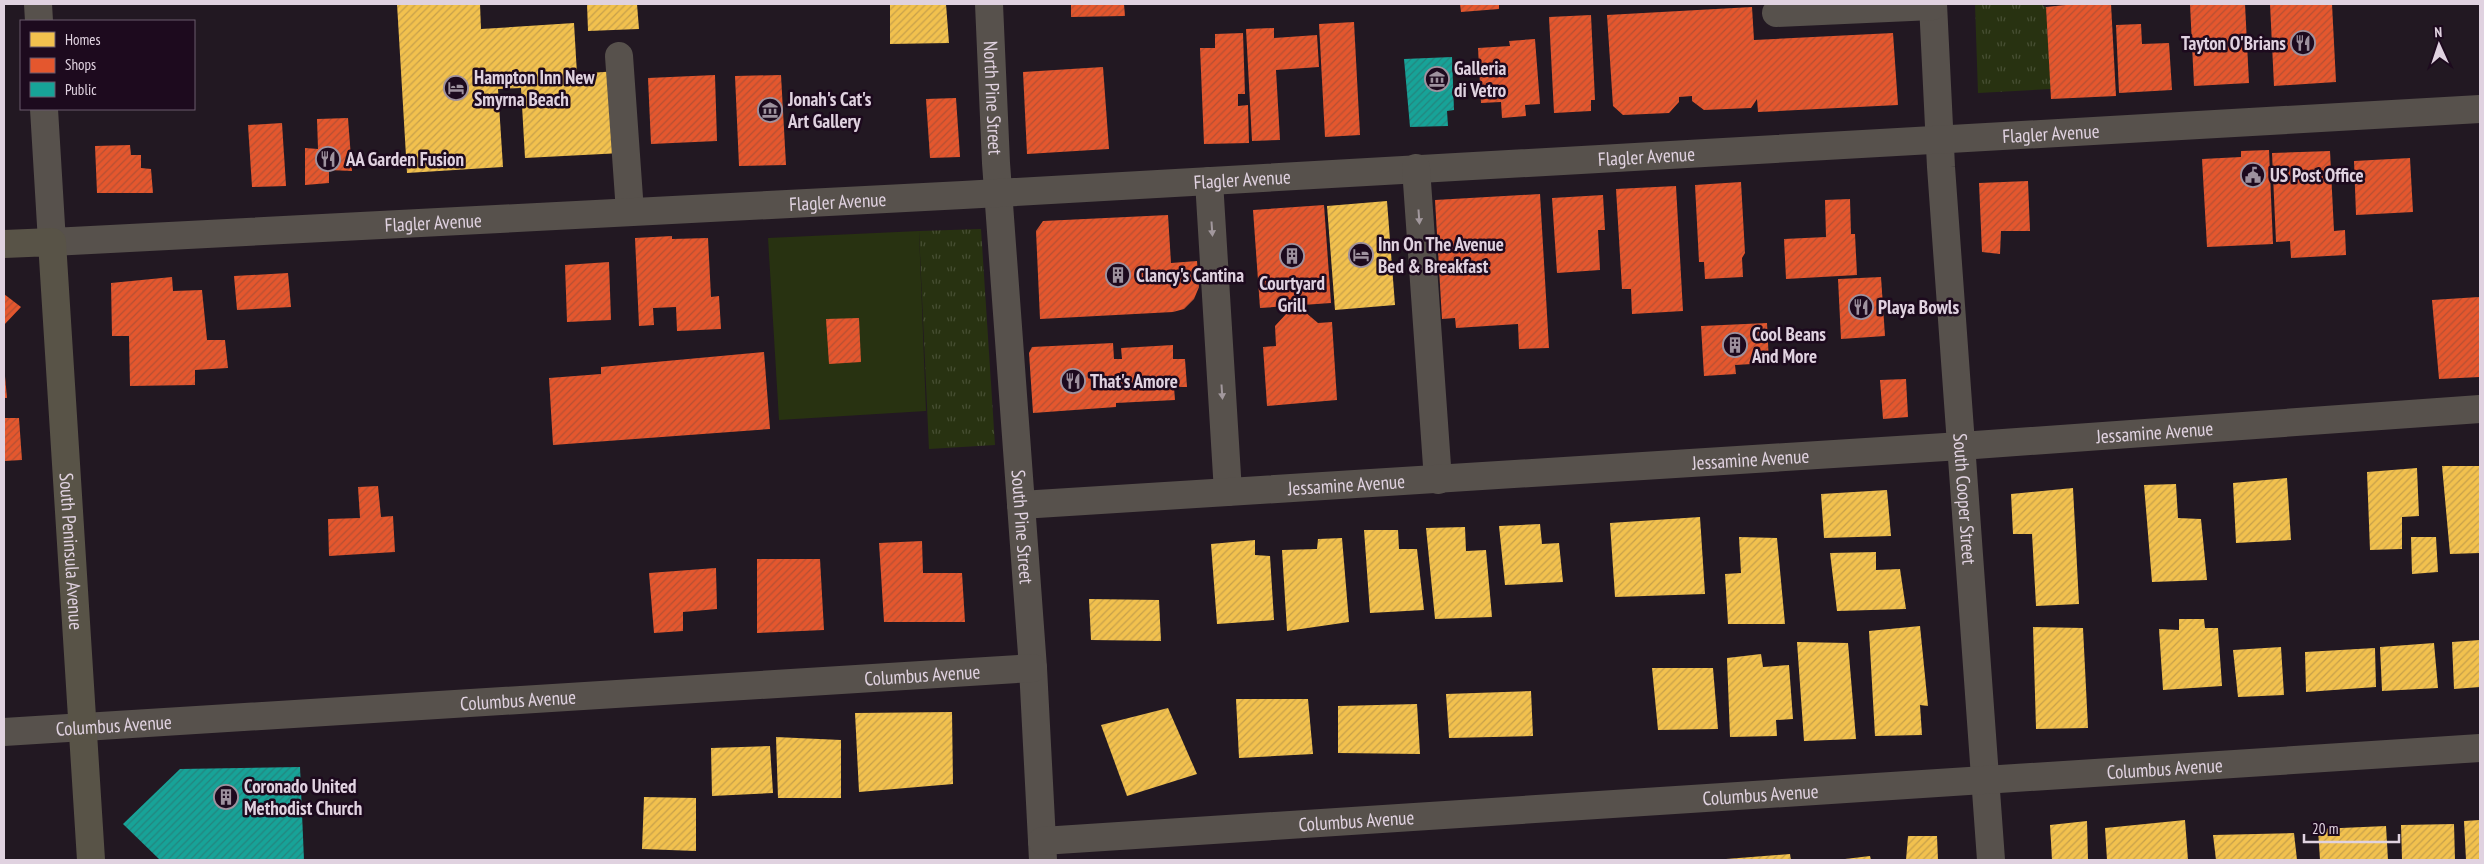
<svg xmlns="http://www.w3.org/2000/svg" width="2484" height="864" viewBox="0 0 2484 864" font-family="'PT Sans Narrow',sans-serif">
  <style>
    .park { fill: url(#park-tufts) }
    .pitch { fill: #283211 }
    .homes { fill: url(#homes-hatch) }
    .shops { fill: url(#shops-hatch) }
    .public { fill: url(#public-hatch) }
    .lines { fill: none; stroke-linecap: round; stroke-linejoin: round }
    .minor { stroke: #57514c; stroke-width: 28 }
    .major { stroke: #585347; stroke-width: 28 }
    .oneway { fill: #a2989d }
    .labels { text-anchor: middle; stroke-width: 5; stroke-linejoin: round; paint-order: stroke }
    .poi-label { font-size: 19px; font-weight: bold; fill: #e0d2e0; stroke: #1d0a1e; text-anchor: start }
    .street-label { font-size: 19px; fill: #e0d2e0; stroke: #1d0a1e }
  </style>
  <defs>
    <pattern id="park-tufts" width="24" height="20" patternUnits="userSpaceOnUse" patternTransform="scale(1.25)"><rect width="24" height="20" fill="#283211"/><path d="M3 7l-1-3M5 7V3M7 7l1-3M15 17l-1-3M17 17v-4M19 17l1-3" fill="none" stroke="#474f33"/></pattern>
    <pattern id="homes-hatch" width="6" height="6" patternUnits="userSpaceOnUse" patternTransform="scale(1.25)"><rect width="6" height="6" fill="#f2c14e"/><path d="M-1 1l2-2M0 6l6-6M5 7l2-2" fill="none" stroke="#c6a04b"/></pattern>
    <pattern id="shops-hatch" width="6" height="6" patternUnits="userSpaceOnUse" patternTransform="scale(1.25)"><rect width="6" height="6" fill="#e4572e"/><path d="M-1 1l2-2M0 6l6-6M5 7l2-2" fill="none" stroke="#b45034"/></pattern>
    <pattern id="public-hatch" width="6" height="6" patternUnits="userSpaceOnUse" patternTransform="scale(1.25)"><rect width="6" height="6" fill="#17a398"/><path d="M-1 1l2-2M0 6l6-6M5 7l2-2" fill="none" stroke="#24857e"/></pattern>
  </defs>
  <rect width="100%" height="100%" fill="#221822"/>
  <g class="park">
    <path d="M1975,4h65l6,3 5,82 -73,4z"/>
    <path d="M981,229l14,216 -66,4 -10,-218z"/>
  </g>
  <path class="pitch" d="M919,231l7,180 -147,9 -11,-182z"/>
  <g class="homes">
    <path d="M397,4h83l1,25 93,-6 3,51 40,-3 5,82 -97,5 -4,-70 -23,1 5,78 -96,6z"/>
    <path d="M587,4h50l2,25 -51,2z"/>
    <path d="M890,4h56l3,39 -59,1z"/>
    <path d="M1387,201l8,104 -60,5 -8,-104z"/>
    <path d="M2442,466h38v87l-30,1z"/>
    <path d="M2417,468l2,48 -17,1v32l-32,1 -3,-78z"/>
    <path d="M2287,478l4,62 -55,3 -3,-60z"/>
    <path d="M2176,484l2,34 23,1 6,61 -55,2 -8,-97z"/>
    <path d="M2073,488l6,116 -43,2 -4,-72h-19l-2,-40z"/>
    <path d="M1887,490l4,46 -67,2 -3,-44z"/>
    <path d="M1700,517l5,77 -90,3 -5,-74z"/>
    <path d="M1540,524l2,20 17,-1 4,39 -58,3 -6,-59z"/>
    <path d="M1465,527l1,24 20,-1 6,67 -57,2 -9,-91z"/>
    <path d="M1364,530h34l1,19h18l7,61 -54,3z"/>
    <path d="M1739,537l38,1 8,86h-57l-3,-50 16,-1z"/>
    <path d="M2411,537h25l2,35 -26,2z"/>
    <path d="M1342,538l7,84 -62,9 -5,-81 35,-1 1,-10z"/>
    <path d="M1255,540v15l15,1 4,64 -57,4 -6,-80z"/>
    <path d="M1876,552v18l24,-1 6,40 -69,2 -7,-58z"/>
    <path d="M1089,599l70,1 2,41 -70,-1z"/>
    <path d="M2179,619h25l1,9h13l4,58 -59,4 -4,-61 20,1z"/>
    <path d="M1920,626l8,80 -8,-1 2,30 -47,1 -6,-105z"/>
    <path d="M2033,627l50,1 5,100 -52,1z"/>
    <path d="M2480,640v47l-26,2 -2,-47z"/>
    <path d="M1797,642l51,1 8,96 -52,2z"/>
    <path d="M2434,643l4,45 -56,3 -2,-44z"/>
    <path d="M2281,647l3,48 -46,2 -5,-47z"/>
    <path d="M2375,648l1,39 -70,5 -1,-40z"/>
    <path d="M1761,654l2,13 26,-2 4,54 -17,1 1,16 -47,1 -3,-79z"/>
    <path d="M1652,668h61l5,61 -60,1z"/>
    <path d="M1531,691l2,45 -84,2 -3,-44z"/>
    <path d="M1236,699h72l5,55 -74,4z"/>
    <path d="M1417,704l3,50 -82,-1v-47z"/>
    <path d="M1168,708l29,66 -70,22 -26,-71z"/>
    <path d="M952,712l1,72 -94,8 -4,-79z"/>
    <path d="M776,737l65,3v58h-63z"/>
    <path d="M770,746l3,47 -61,3 -1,-48z"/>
    <path d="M644,797l52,1v53l-54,-2z"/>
    <path d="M2185,820l3,40h-81l-2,-32z"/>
    <path d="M2480,820v40h-14l-2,-39z"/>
    <path d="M2087,821l1,39h-36l-2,-35z"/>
    <path d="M2454,824l1,36h-53l-1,-35z"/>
    <path d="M2386,826l2,34h-68l-2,-31z"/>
    <path d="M2294,833l3,27h-81l-3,-25z"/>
    <path d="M1908,836h29l1,24h-32z"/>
    <path d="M1790,854l1,6h-65v-1z"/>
    <path d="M1870,856l1,4h-26v-1z"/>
  </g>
  <g class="shops">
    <path d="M1071,4h53l1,12 -54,1z"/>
    <path d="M1460,4h39v5l-38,3z"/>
    <path d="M2075,4h36l5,92 -65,3 -5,-92z"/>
    <path d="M2190,4h55l4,79 -55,3z"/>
    <path d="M2270,4h62l4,78 -62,4z"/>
    <path d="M1752,7l2,33 139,-7 5,72 -140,7 -1,-13 -6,9 -47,2 -12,-9v-5l-13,1v5l-10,11 -46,2 -10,-9 -6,-91z"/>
    <path d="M1591,15l4,85h-4v11l-37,2 -5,-96z"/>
    <path d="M1354,22l6,113 -35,2 -6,-113z"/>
    <path d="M2141,24l1,20 27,-1 3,47 -53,3 -3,-68z"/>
    <path d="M1274,28v10l43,-3 2,32 -43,3 4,70 -28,1 -6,-112z"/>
    <path d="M1243,33l2,61h-7v12l10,-1 1,38 -45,1 -4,-96h15v-14z"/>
    <path d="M1535,39l5,65 -15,1 1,11 -24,2 -1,-16 -20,1 -3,-55 32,-2 -1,-5z"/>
    <path d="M1103,67l6,82 -82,5 -4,-82z"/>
    <path d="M715,75l2,66 -66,3 -3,-66z"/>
    <path d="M781,75l5,90 -47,1 -4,-90z"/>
    <path d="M956,98l4,59 -30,1 -4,-59z"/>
    <path d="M348,118l4,53 -23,-1v13l-24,2v-37l13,1 -1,-30z"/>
    <path d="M282,123l4,63 -34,1 -4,-62z"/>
    <path d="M130,145l1,10h10v13l10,1 2,24h-56l-2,-47z"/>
    <path d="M2269,150l4,94 -66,3 -5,-88 39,-2v-6z"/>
    <path d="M2330,151l4,80 11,-1 1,25 -55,3 -1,-17 -14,1 -4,-89z"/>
    <path d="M2410,158l3,54 -57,3 -2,-54z"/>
    <path d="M2028,181l2,50h-29l-1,23 -18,-2 -3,-69z"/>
    <path d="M1741,182l4,71 -3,5 1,19 -38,2 -1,-17h-5l-4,-77z"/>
    <path d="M1676,186l7,125 -51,3 -1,-25h-9l-6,-100z"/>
    <path d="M1540,194l9,154 -30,1 -1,-25 -62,4 -1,-10 -13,1 -7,-119z"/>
    <path d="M1603,195l2,35h-7l2,40 -43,3 -5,-75z"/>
    <path d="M1850,199l1,35h4l2,41 -71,4 -2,-40 42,-2 -1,-37z"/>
    <path d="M1324,205l7,98 -71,5 -7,-98z"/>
    <path d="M1168,215l3,48 26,-2 2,26 -5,12 -10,10 -11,3 -133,7 -4,-88 7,-10z"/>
    <path d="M672,236v3l36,-1 3,59 8,-1 2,33 -44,2 -1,-24 -23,1 1,17 -15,1 -4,-88z"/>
    <path d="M609,262l2,58 -44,2 -2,-57z"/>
    <path d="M288,273l3,34 -54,3 -3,-34z"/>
    <path d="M172,277l1,14 29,-1 5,50h18l3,28 -33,2v15l-65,1 -1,-50h-17l-1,-53z"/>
    <path d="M1881,277l4,59 -44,3 -3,-60z"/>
    <path d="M4,294l17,13 -17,18z"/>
    <path d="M2479,297l1,80 -41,2 -7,-79z"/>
    <path d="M1305,312l13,11 14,-1 5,78 -70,6 -4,-59 13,-1 -1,-20 12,-13z"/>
    <path d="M859,318l2,44 -32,2 -3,-45z"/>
    <path d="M1767,323l2,40 -34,2 1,9 -32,2 -3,-50z"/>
    <path d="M1113,343l1,16h8l-1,-11 52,-3v14h12l2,28h-13l1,13 -59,3v4l-83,6 -4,-60 3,-6z"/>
    <path d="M764,352l6,77 -217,16 -4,-67 52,-4v-7z"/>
    <path d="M4,376h1l2,22h-3z"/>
    <path d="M1906,379l2,38 -25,2 -3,-39z"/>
    <path d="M4,418h15l3,42 -18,1z"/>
    <path d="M378,486l3,31 12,-1 2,36 -66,4 -1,-37 32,-1 -2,-31z"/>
    <path d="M922,541l1,32h39l3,49h-81l-5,-79z"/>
    <path d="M757,559h63l4,71 -67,3z"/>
    <path d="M716,568l1,41 -34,3v19l-29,2 -5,-60z"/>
  </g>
  <g class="public">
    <path d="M1452,57l2,53 -7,1 1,15 -38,1 -6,-68z"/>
    <path d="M300,767l4,93h-144l-37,-36 57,-55z"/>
  </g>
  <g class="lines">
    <g class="minor">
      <path d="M38,4l1,17"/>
      <path id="s1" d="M989,4l7,159 37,505 10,192"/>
      <path id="s2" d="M1933,4l8,163 50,693"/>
      <path d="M1776,13l157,-7"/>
      <path d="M619,56l11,156"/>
      <path id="s3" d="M44,109l8,133 911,-47 1517,-86"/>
      <path d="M1416,168l22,312"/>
      <path d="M1209,181l19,311"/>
      <path id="s4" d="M1021,505l940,-59 519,-37"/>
      <path id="s5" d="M4,732l1029,-64"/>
      <path id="s6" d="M1042,841l1438,-93"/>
    </g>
    <path class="major" id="s7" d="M4,244l48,-2 39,618"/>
  </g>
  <defs><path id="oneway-solid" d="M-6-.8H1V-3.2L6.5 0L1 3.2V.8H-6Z" transform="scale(1.25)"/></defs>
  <g class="oneway">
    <use href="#oneway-solid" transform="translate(1419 217) rotate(86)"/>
    <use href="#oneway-solid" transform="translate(1212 229) rotate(86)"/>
    <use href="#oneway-solid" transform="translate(1222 392) rotate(86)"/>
  </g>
  <defs>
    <symbol id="restaurant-ring" viewBox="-11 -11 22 22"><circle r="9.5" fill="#1d0a1e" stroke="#9e919e" stroke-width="1.5"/><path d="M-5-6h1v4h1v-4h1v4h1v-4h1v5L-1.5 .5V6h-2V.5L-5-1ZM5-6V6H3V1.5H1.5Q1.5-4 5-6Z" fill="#9e919e"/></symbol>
    <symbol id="museum-ring" viewBox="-11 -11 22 22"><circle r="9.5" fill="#1d0a1e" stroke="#9e919e" stroke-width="1.5"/><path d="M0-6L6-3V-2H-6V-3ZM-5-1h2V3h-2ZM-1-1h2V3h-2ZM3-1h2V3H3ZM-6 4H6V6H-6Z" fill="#9e919e"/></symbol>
    <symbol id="hotel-ring" viewBox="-11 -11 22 22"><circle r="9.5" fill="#1d0a1e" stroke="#9e919e" stroke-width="1.5"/><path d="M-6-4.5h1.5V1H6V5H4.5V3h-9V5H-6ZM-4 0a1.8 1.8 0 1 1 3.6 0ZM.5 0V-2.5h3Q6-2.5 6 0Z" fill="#9e919e"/></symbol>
    <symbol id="civic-ring" viewBox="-11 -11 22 22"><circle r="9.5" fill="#1d0a1e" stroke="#9e919e" stroke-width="1.5"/><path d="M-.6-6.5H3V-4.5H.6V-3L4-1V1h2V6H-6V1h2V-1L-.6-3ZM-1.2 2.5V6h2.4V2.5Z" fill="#9e919e"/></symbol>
    <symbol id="building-ring" viewBox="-11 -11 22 22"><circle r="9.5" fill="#1d0a1e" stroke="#9e919e" stroke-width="1.5"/><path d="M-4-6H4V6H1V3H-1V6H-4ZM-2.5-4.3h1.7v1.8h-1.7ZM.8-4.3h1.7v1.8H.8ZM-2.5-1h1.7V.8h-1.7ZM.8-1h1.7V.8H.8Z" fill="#9e919e"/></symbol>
  </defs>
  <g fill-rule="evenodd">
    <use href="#restaurant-ring" x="2289" y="29" width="28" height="28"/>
    <use href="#museum-ring" x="1423" y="65" width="28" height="28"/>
    <use href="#hotel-ring" x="442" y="74" width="28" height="28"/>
    <use href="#museum-ring" x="756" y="96" width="28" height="28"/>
    <use href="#restaurant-ring" x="314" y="145" width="28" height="28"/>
    <use href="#civic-ring" x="2239" y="161" width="28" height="28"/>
    <use href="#hotel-ring" x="1347" y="241" width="28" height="28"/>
    <use href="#building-ring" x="1278" y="242" width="28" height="28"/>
    <use href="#building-ring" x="1104" y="261" width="28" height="28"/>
    <use href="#restaurant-ring" x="1847" y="293" width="28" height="28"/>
    <use href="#building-ring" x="1721" y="331" width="28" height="28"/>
    <use href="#restaurant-ring" x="1059" y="367" width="28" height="28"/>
    <use href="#building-ring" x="212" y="783" width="28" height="28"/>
  </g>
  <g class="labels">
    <g class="poi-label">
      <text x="2286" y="50" text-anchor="end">Tayton O'Brians</text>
      <text x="1454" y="75">Galleria<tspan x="1454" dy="22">di Vetro</tspan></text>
      <text x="474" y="84">Hampton Inn New<tspan x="474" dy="22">Smyrna Beach</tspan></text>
      <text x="788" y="106">Jonah's Cat's<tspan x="788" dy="22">Art Gallery</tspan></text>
      <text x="346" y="166">AA Garden Fusion</text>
      <text x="2270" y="182">US Post Office</text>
      <text x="1378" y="251">Inn On The Avenue<tspan x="1378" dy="22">Bed &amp; Breakfast</tspan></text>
      <text x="1136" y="282">Clancy's Cantina</text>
      <text x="1292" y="290" text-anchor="middle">Courtyard<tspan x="1292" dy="22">Grill</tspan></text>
      <text x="1878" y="314">Playa Bowls</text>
      <text x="1752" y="341">Cool Beans<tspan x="1752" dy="22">And More</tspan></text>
      <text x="1090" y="388">That's Amore</text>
      <text x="244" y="793">Coronado United<tspan x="244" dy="22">Methodist Church</tspan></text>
    </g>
    <g class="street-label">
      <text dy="7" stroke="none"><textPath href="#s1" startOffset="94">North Pine Street</textPath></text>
      <text dy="7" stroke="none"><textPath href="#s3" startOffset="2135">Flagler Avenue</textPath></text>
      <text dy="7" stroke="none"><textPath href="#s3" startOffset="1730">Flagler Avenue</textPath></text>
      <text dy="7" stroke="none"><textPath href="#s3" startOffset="1325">Flagler Avenue</textPath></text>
      <text dy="7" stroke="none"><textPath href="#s3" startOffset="920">Flagler Avenue</textPath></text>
      <text dy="7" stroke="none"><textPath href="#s3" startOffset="515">Flagler Avenue</textPath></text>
      <text dy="7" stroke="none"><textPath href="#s4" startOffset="1136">Jessamine Avenue</textPath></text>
      <text dy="7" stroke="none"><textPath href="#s4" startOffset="731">Jessamine Avenue</textPath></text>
      <text dy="7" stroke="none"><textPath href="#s4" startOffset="326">Jessamine Avenue</textPath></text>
      <text dy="7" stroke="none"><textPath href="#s2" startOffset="496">South Cooper Street</textPath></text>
      <text dy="7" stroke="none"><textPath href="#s1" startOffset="524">South Pine Street</textPath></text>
      <text dy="7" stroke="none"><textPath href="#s7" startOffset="358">South Peninsula Avenue</textPath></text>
      <text dy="7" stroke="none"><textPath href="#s5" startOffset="920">Columbus Avenue</textPath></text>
      <text dy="7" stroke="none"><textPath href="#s5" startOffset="515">Columbus Avenue</textPath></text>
      <text dy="7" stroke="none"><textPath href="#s5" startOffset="110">Columbus Avenue</textPath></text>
      <text dy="7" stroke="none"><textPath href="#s6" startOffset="1125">Columbus Avenue</textPath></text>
      <text dy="7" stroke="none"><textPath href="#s6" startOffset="720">Columbus Avenue</textPath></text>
      <text dy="7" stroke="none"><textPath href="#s6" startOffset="315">Columbus Avenue</textPath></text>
    </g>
  </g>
  <rect width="2484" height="864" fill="none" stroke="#e0d2e0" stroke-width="10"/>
  <rect x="20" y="20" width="175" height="90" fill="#1d0a1e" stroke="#6b5a6c"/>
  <rect x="30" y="32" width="25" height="15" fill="#f2c14e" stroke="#6b5a6c"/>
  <text x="65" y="45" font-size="15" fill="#e0d2e0">Homes</text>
  <rect x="30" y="58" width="25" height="15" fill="#e4572e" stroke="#6b5a6c"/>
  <text x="65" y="70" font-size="15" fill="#e0d2e0">Shops</text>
  <rect x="30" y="82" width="25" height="15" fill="#17a398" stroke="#6b5a6c"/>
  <text x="65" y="95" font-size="15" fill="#e0d2e0">Public</text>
  <g transform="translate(2439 45) rotate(357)" stroke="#1d0a1e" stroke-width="4" paint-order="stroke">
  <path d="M0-4L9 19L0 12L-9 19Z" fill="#e0d2e0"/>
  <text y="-8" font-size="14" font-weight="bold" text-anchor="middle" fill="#e0d2e0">N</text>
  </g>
  <path d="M2304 834v8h95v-8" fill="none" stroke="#e0d2e0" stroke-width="2.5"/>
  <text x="2312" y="834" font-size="15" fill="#e0d2e0" stroke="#1d0a1e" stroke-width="4" paint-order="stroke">20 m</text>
</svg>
